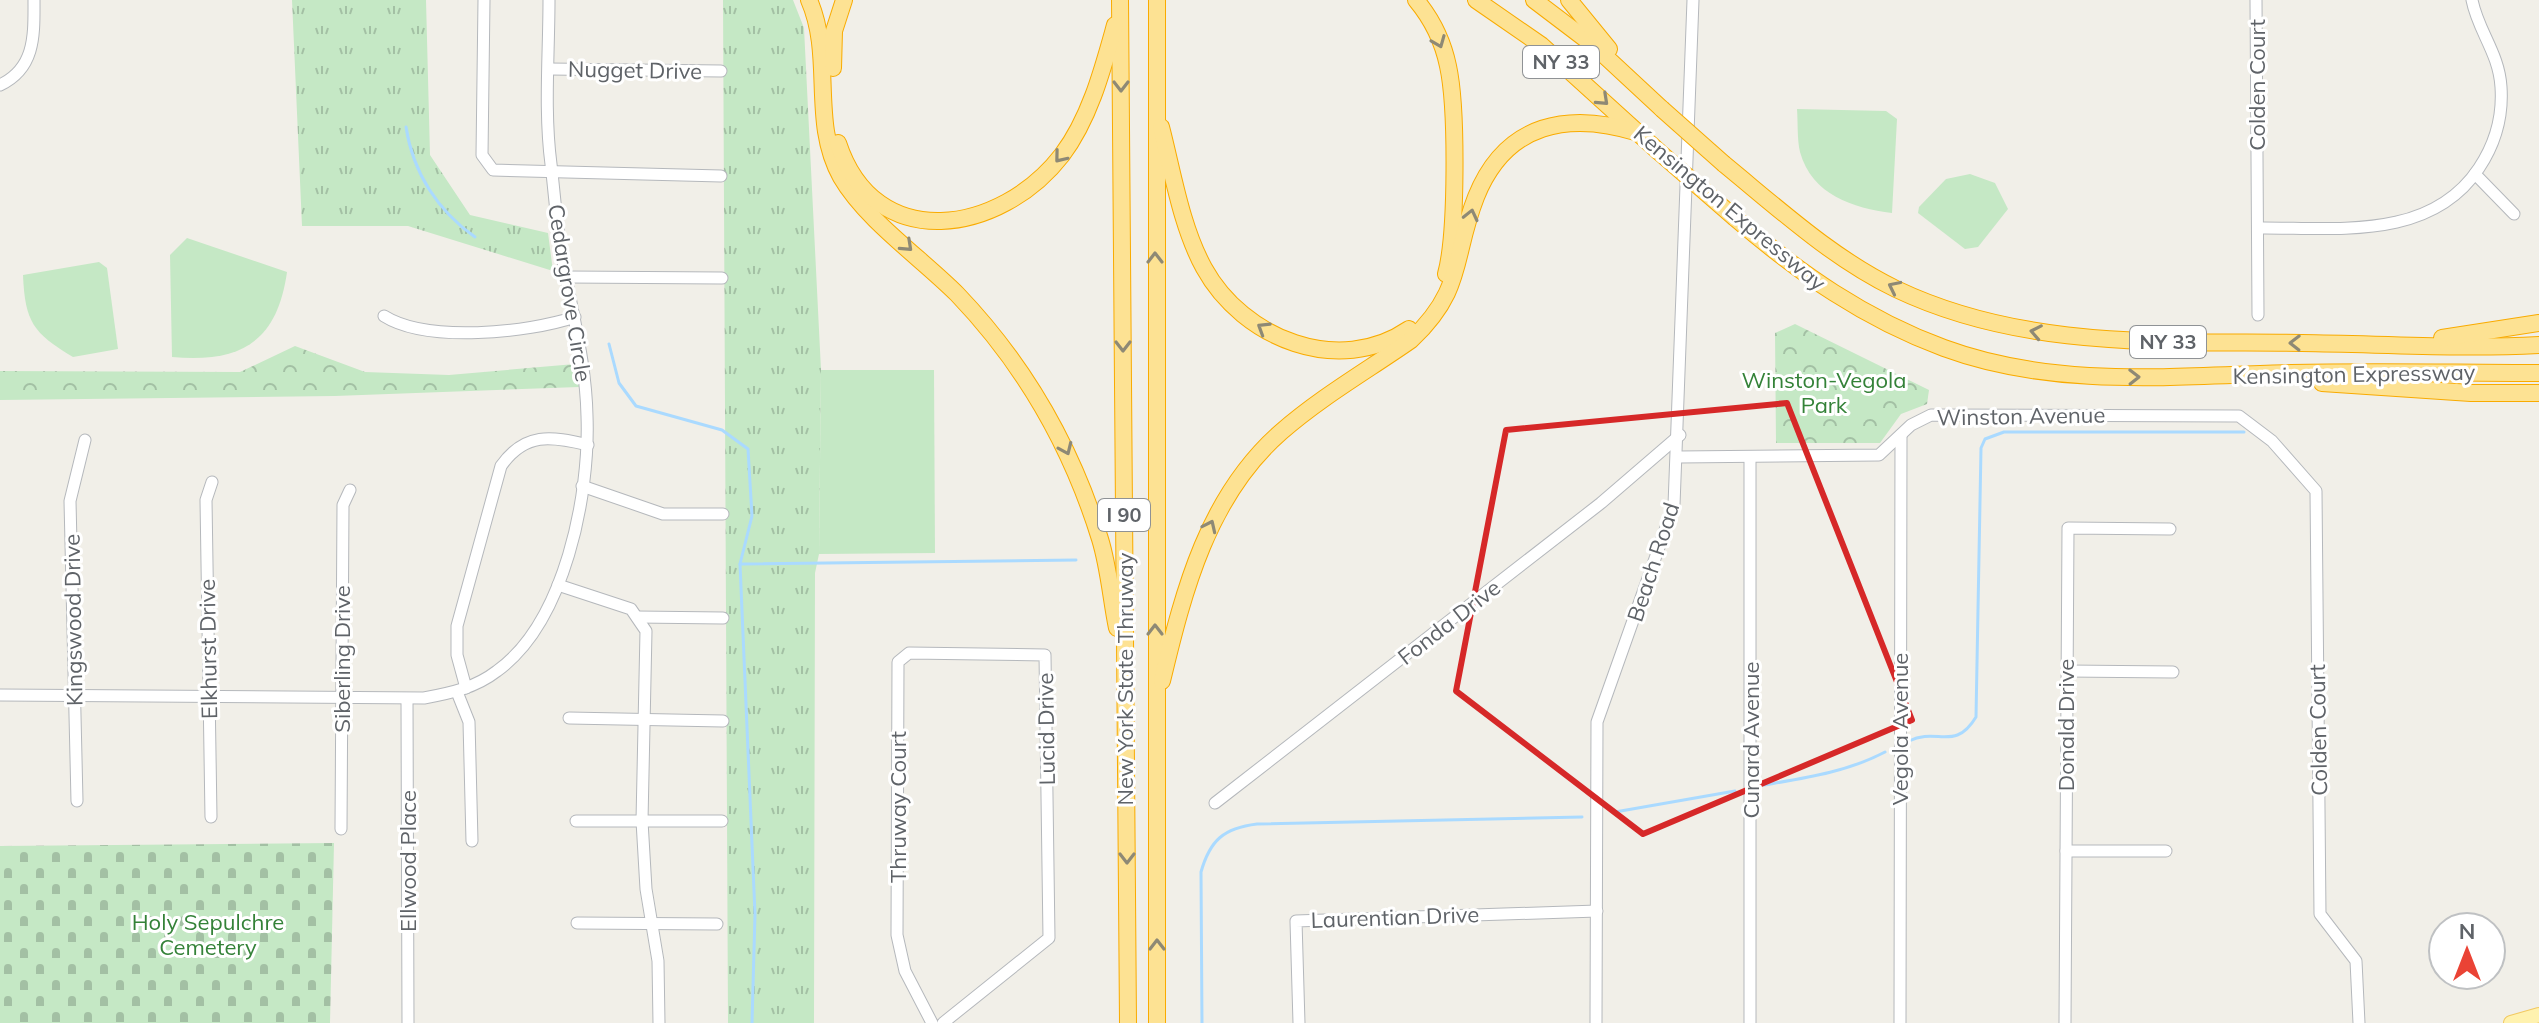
<svg xmlns="http://www.w3.org/2000/svg" width="2539" height="1023" viewBox="0 0 2539 1023" font-family="Mulish,sans-serif">
  <style>
    .grass { fill: url(#grass-tufts) }
    .cemetery { fill: url(#cemetery-stones) }
    .park { fill: url(#park-crowns) }
    .garden { fill: #c5e8c5 }
    .lines { fill: none; stroke-linecap: round; stroke-linejoin: round }
    .stream { stroke: #aadaff; stroke-width: 3 }
    .minor-casing { stroke: #b5b8bc; stroke-width: 13 }
    .major-casing { stroke: #f2c960; stroke-width: 16 }
    .highway-casing { stroke: #f9ab00; stroke-width: 18 }
    .minor { stroke: #fff; stroke-width: 11 }
    .major { stroke: #fff2af; stroke-width: 14 }
    .highway { stroke: #fde293; stroke-width: 16 }
    .highway-bridge-casing { stroke: #f9ab00; stroke-width: 18; stroke-linecap: butt }
    .highway-bridge { stroke: #fde293; stroke-width: 16 }
    .oneway { stroke: #8e8975 }
    .marked { fill: none; stroke: #d62828; stroke-width: 6; stroke-linejoin: round }
    .labels { text-anchor: middle; stroke-width: 6; stroke-linejoin: round; paint-order: stroke }
    .shield { fill: #fff; stroke: #8f9295; stroke-width: 2 }
    .shield-label { font-size: 20px; font-weight: bold; fill: #5f6368 }
    .street-label { font-size: 22px; fill: #5f6368; stroke: #fff }
    .park-label { font-size: 22px; fill: #348238; stroke: #fff }
  </style>
  <defs>
    <pattern id="grass-tufts" width="24" height="20" patternUnits="userSpaceOnUse" patternTransform="scale(2)"><rect width="24" height="20" fill="#c5e8c5"/><path d="M3 7l-1-3M5 7V3M7 7l1-3M15 17l-1-3M17 17v-4M19 17l1-3" fill="none" stroke="#a3c0a4"/></pattern>
    <pattern id="cemetery-stones" width="16" height="16" patternUnits="userSpaceOnUse" patternTransform="scale(2)"><rect width="16" height="16" fill="#c5e8c5"/><path d="M2 7V4a2 2 0 0 1 4 0v3zM10 15v-3a2 2 0 0 1 4 0v3z" fill="#a3c0a4"/></pattern>
    <pattern id="park-crowns" width="20" height="18" patternUnits="userSpaceOnUse" patternTransform="scale(2)"><rect width="20" height="18" fill="#c5e8c5"/><path d="M2 6a3 3 0 1 1 6 0M12 15a3 3 0 1 1 6 0" fill="none" stroke="#a3c0a4"/></pattern>
  </defs>
  <rect width="100%" height="100%" fill="#f1efe8"/>
  <g class="grass">
    <path d="M292,0h134l4,155 40,60 78,18 5,38 -145,-45h-106z"/>
    <path d="M723,0h70l11,28 17,342 -2,184 -4,19 -1,450h-86z"/>
  </g>
  <path class="cemetery" d="M334,843l-4,180h-330v-177z"/>
  <g class="park">
    <path d="M1795,324l134,66 -2,14 -26,10 -21,29h-104l-1,-110z"/>
    <path d="M295,346l70,26 84,3 126,-11 4,23 -244,9 -335,4v-29l240,1z"/>
  </g>
  <g class="garden">
    <path d="M1797,109l89,2 11,8 -5,94c-39,-5 -80,-18 -92,-61 -3,-13 -2,-30 -3,-43z"/>
    <path d="M1970,174l25,9 13,26 -30,38 -13,2 -47,-36 1,-6 27,-28z"/>
    <path d="M187,238l100,34c-10,70 -46,91 -115,85l-2,-102z"/>
    <path d="M99,262l8,6 11,81 -45,8c-40,-24 -48,-35 -50,-82z"/>
    <path d="M821,370h113l1,183 -116,1z"/>
    <path d="M1799,374h19v40h-18z"/>
    <path d="M1865,379v43h-26v-42z"/>
  </g>
  <g class="lines">
    <g class="stream">
      <path d="M406,127c7,46 32,84 69,110"/>
      <path d="M609,344l10,39 17,23 86,24 26,19 4,67 -12,48 15,350 -3,109"/>
      <path d="M740,564l336,-4"/>
      <path d="M1909,741c28,-14 46,11 67,-24l5,-269 4,-9 19,-7h240"/>
      <path d="M1764,785c41,-7 83,-13 121,-33"/>
      <path d="M1615,812l120,-21"/>
      <path d="M1202,1023l-1,-151c9,-32 23,-44 56,-48l325,-7"/>
    </g>
    <defs>
      <g id="minor">
        <path d="M484,0l-2,155 11,15 228,6"/>
        <path d="M2256,0l2,315"/>
        <path d="M549,69l172,2"/>
        <path d="M0,85c36,-17 34,-51 34,-85"/>
        <path d="M2475,174l39,40"/>
        <path d="M2258,228c76,-1 172,14 221,-60 16,-24 24,-52 22,-81 -2,-34 -23,-56 -29,-87"/>
        <path d="M566,277l156,1"/>
        <path d="M384,316c43,27 143,17 191,1"/>
        <path d="M1679,457l200,-2 32,-30 20,-10 308,1 33,25 44,50 4,423 36,47 3,62"/>
        <path d="M582,486l81,28h60"/>
        <path d="M558,585l73,24 15,22 -4,190 4,68 12,72 1,62"/>
        <path d="M637,617l86,1"/>
        <path d="M2067,671l106,1"/>
        <path d="M466,688l-9,-33v-29l44,-160c24,-34 50,-30 87,-21"/>
        <path d="M457,692l12,30 3,119"/>
        <path d="M0,695l424,3c27,-5 51,-10 73,-27 68,-49 93,-176 90,-255 -1,-52 -14,-99 -23,-150 -7,-33 -9,-68 -13,-102 -7,-53 -2,-110 -2,-164"/>
        <path d="M407,699l1,324"/>
        <path d="M569,718l154,3"/>
        <path d="M77,801l-7,-300 15,-61"/>
        <path d="M1215,803l386,-300 79,-68"/>
        <path d="M211,817l-5,-317 6,-18"/>
        <path d="M576,821h146"/>
        <path d="M341,829l2,-324 7,-15"/>
        <path d="M2066,851h100"/>
        <path d="M577,923l140,1"/>
        <path d="M932,1023l-27,-52 -8,-36 1,-273 11,-9 136,2 4,283 -106,85"/>
        <path d="M1299,1023l-3,-102 301,-10"/>
        <path d="M1596,1023l1,-301 77,-217 19,-505"/>
        <path d="M1750,1023v-566"/>
        <path d="M1900,1023l1,-588"/>
        <path d="M2065,1023l3,-495 102,1"/>
      </g>
      <path id="major" d="M2511,1023l28,-8"/>
      <g id="highway">
        <path d="M809,0c25,57 1,122 32,177 25,43 80,81 116,117 68,71 114,151 143,245 9,29 11,60 17,89"/>
        <path d="M1120,0l8,1023"/>
        <path d="M1157,0v1023"/>
        <path d="M1416,0c15,18 27,42 32,66 9,41 9,168 -2,208"/>
        <path d="M1476,0l65,45 117,106"/>
        <path d="M1534,0l58,44 70,65"/>
        <path d="M1569,0l40,49"/>
        <path d="M833,68l1,-37 10,-31"/>
        <path d="M1161,127c12,46 20,99 43,141 39,71 135,109 205,61"/>
        <path d="M838,143c37,113 163,91 224,12 28,-37 41,-87 53,-130"/>
        <path d="M1724,164c55,45 108,94 172,125 128,61 268,52 406,54 79,1 158,6 237,2"/>
        <path d="M1735,218c64,55 130,101 209,130 111,41 232,28 347,25 83,-2 165,0 248,0"/>
        <path d="M2442,338l97,-15"/>
        <path d="M2322,383l149,10h68"/>
        <path d="M1162,681c22,-92 46,-185 119,-249 40,-35 87,-62 130,-92 54,-51 41,-82 65,-143 30,-75 93,-86 163,-64"/>
      </g>
    </defs>
    <use href="#minor" class="minor-casing"/>
    <use href="#major" class="major-casing"/>
    <use href="#highway" class="highway-casing"/>
    <use href="#minor" class="minor"/>
    <use href="#major" class="major"/>
    <use href="#highway" class="highway"/>
    <defs>
      <g id="highway-bridge">
        <path d="M1662,109l62,55"/>
        <path d="M1658,151l77,67"/>
      </g>
    </defs>
    <use href="#highway-bridge" class="highway-bridge-casing"/>
    <use href="#highway-bridge" class="highway-bridge"/>
  </g>
  <defs><path id="oneway-chevron" d="M-2-3.5L2.5 0L-2 3.5" fill="none" stroke-width="1.6" stroke-linecap="round" stroke-linejoin="round" transform="scale(2)"/></defs>
  <g class="oneway">
    <use href="#oneway-chevron" transform="translate(1439 42) rotate(68)"/>
    <use href="#oneway-chevron" transform="translate(1121 86) rotate(90)"/>
    <use href="#oneway-chevron" transform="translate(1603 100) rotate(43)"/>
    <use href="#oneway-chevron" transform="translate(1060 157) rotate(129)"/>
    <use href="#oneway-chevron" transform="translate(1471 215) rotate(-77)"/>
    <use href="#oneway-chevron" transform="translate(907 246) rotate(43)"/>
    <use href="#oneway-chevron" transform="translate(1155 258) rotate(-90)"/>
    <use href="#oneway-chevron" transform="translate(1894 287) rotate(-154)"/>
    <use href="#oneway-chevron" transform="translate(1263 328) rotate(-148)"/>
    <use href="#oneway-chevron" transform="translate(2036 332) rotate(-169)"/>
    <use href="#oneway-chevron" transform="translate(2295 343) rotate(-179)"/>
    <use href="#oneway-chevron" transform="translate(1123 346) rotate(90)"/>
    <use href="#oneway-chevron" transform="translate(2134 377) rotate(-1)"/>
    <use href="#oneway-chevron" transform="translate(1066 449) rotate(66)"/>
    <use href="#oneway-chevron" transform="translate(1210 526) rotate(-65)"/>
    <use href="#oneway-chevron" transform="translate(1155 630) rotate(-90)"/>
    <use href="#oneway-chevron" transform="translate(1127 858) rotate(90)"/>
    <use href="#oneway-chevron" transform="translate(1157 945) rotate(-90)"/>
  </g>
  <path class="marked" d="M1787,403l125,317 -269,114 -187,-143 50,-261z"/>
  <g class="labels">
    <g class="shield">
      <rect x="1523" y="46" width="76" height="32" rx="6"/>
      <rect x="2130" y="326" width="76" height="32" rx="6"/>
      <rect x="1098" y="499" width="52" height="32" rx="6"/>
    </g>
    <g class="shield-label">
      <text x="1561" y="69">NY 33</text>
      <text x="2168" y="349">NY 33</text>
      <text x="1124" y="522">I 90</text>
    </g>
    <g class="street-label">
      <text transform="translate(635 70) rotate(1)" y="8">Nugget Drive</text>
      <text transform="translate(2257 85) rotate(-90)" y="8">Colden Court</text>
      <text transform="translate(1730 208) rotate(40)" y="8">Kensington Expressway</text>
      <text transform="translate(570 293) rotate(81)" y="8">Cedargrove Circle</text>
      <text transform="translate(2354 374) rotate(-1)" y="8">Kensington Expressway</text>
      <text transform="translate(2021 416) rotate(-1)" y="8">Winston Avenue</text>
      <text transform="translate(1653 562) rotate(-72)" y="8">Beach Road</text>
      <text transform="translate(73 620) rotate(-91)" y="8">Kingswood Drive</text>
      <text transform="translate(1449 622) rotate(-38)" y="8">Fonda Drive</text>
      <text transform="translate(208 649) rotate(-91)" y="8">Elkhurst Drive</text>
      <text transform="translate(342 659) rotate(-90)" y="8">Siberling Drive</text>
      <text transform="translate(1125 679) rotate(-90)" y="8">New York State Thruway</text>
      <text transform="translate(2066 725) rotate(-90)" y="8">Donald Drive</text>
      <text transform="translate(1046 729) rotate(-91)" y="8">Lucid Drive</text>
      <text transform="translate(1900 729) rotate(-90)" y="8">Vegola Avenue</text>
      <text transform="translate(2318 730) rotate(-91)" y="8">Colden Court</text>
      <text transform="translate(1751 740) rotate(-90)" y="8">Cunard Avenue</text>
      <text transform="translate(898 807) rotate(-90)" y="8">Thruway Court</text>
      <text transform="translate(408 861) rotate(-90)" y="8">Ellwood Place</text>
      <text transform="translate(1395 917) rotate(-2)" y="8">Laurentian Drive</text>
    </g>
    <g class="park-label">
      <text x="1824" y="388">Winston-Vegola<tspan x="1824" dy="25">Park</tspan></text>
      <text x="208" y="930">Holy Sepulchre<tspan x="208" dy="25">Cemetery</tspan></text>
    </g>
  </g>
  <g transform="translate(2467 951)"><circle r="38" fill="#ffffff" stroke="#bfc1c3" stroke-width="2"/>
  <path d="M0-6L14 30L0 20L-14 30Z" fill="#ea4335"/>
  <text y="-12" font-size="22" font-weight="bold" text-anchor="middle" fill="#5f6368">N</text>
  </g>
</svg>
